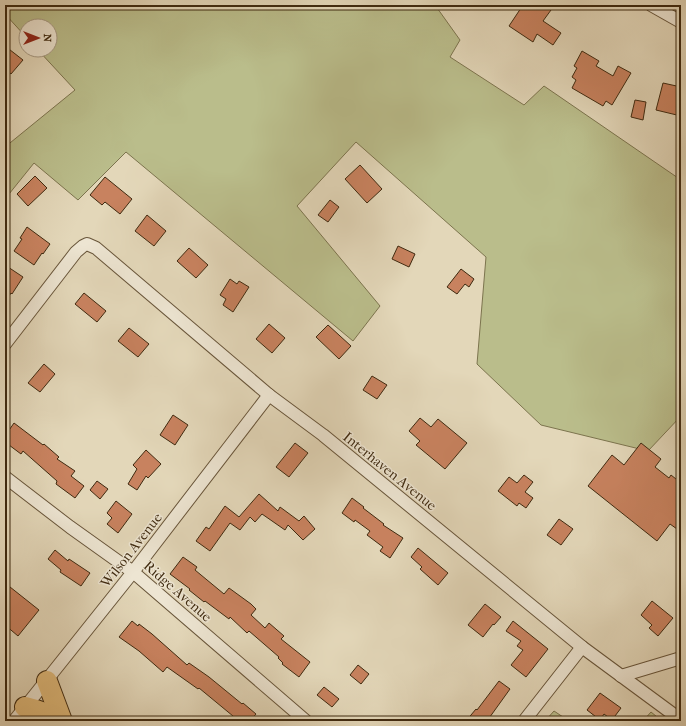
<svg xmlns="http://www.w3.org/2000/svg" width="686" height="726" viewBox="0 0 686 726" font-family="'IM FELL French Canon',serif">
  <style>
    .green { fill: #babd8b; stroke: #7c744e }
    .building { fill: #c8825f; stroke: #3f2a10 }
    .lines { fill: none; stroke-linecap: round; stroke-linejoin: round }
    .minor-casing { stroke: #68553a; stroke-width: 14 }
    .trunk-casing { stroke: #3f2a10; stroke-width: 22 }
    .minor { stroke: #ede5d2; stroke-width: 12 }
    .trunk { stroke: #e2bc7c; stroke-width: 20 }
    .labels { text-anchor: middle; stroke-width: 3; stroke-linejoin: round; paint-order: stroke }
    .street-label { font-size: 14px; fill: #3f2a10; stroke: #ede5d2 }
  </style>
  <rect width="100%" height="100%" fill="#e3d7b9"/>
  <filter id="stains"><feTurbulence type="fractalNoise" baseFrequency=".005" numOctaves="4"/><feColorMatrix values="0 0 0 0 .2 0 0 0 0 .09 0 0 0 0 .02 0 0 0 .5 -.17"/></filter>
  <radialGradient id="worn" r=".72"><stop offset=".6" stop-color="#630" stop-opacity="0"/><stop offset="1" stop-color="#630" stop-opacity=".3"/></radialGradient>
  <g class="green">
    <path d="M5,5h430l25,35 -10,17 74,48 20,-19 137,94v236l-33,35 -107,-26 -64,-61 9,-107 -130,-115 -59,64 83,100 -27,35 -227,-189 -48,48 -44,-37 -29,36v-52l70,-57 -37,-40h12v-24h-24v11l-21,-23z"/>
    <path d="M554,711l15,10h-24z"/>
    <path d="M651,712l11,9h-19z"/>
  </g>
  <g class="building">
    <path d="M523,5h21l7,5 -8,11 18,12 -8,12 -16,-11 -4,8 -24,-16z"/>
    <path d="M5,46l18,14 -12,14 -6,-5z"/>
    <path d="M582,51l17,10 -3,5 17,10 5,-10 13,7 -19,32 -6,-4 -3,5 -31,-18 4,-8 -4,-3 5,-9 -3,-2z"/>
    <path d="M663,83l18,4v29l-25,-6z"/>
    <path d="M635,100l11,2 -3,18 -12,-3z"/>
    <path d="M360,165l22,24 -15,14 -22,-24z"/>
    <path d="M35,176l12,12 -19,18 -11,-12z"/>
    <path d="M105,177l27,22 -12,15 -15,-12 -3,3 -12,-10z"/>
    <path d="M330,200l9,7 -11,15 -10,-7z"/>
    <path d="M147,215l19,16 -12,15 -19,-15z"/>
    <path d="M27,227l23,17 -7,10 -1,-1 -8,12 -20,-14 8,-12 -2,-1z"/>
    <path d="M398,246l17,8 -6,13 -17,-8z"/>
    <path d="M189,248l19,17 -12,13 -19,-17z"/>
    <path d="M5,265l18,12 -11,17 -1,-1 -6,9z"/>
    <path d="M461,269l13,10 -5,8 -4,-3 -8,10 -10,-7z"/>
    <path d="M230,279l7,5 2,-3 10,6 -16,25 -10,-7 3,-6 -6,-4z"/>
    <path d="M84,293l22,18 -9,11 -22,-18z"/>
    <path d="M269,324l16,14 -13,15 -16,-14z"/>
    <path d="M328,325l23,21 -12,13 -23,-22z"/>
    <path d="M129,328l20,16 -11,13 -20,-16z"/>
    <path d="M44,364l11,10 -15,18 -12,-9z"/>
    <path d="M372,376l15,9 -10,14 -14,-9z"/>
    <path d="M173,415l15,10 -13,20 -15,-10z"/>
    <path d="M420,418l11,9 7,-8 29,24 -22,26 -29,-24 4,-4 -11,-10z"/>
    <path d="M14,423l29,22 1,-1 15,13 -2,2 18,12 -4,5 13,10 -9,12 -19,-14 1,-3 -34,-30 -2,3 -16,-12v-6z"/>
    <path d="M295,443l13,10 -19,24 -13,-10z"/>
    <path d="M641,443l20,16 -6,8 14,11 2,-3 10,8v40l-4,6 -7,-5 -13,17 -69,-55 24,-31 12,10z"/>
    <path d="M146,450l15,14 -13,14 -2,-2 -9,14 -9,-6 9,-15 -4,-4z"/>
    <path d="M524,475l9,7 -8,10 8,6 -7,10 -7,-5 -2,3 -19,-15 11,-14 8,6z"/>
    <path d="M97,481l11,8 -8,10 -10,-9z"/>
    <path d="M259,494l19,17 2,-4 19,14 5,-5 11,13 -12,11 -15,-15 -3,5 -23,-16 -7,8 -5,-5 -10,13 -10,-7 -20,28 -14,-10 10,-14 3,2 16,-23 14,11z"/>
    <path d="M352,498l12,9 -1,1 21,16 -1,1 20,13 -13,20 -10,-7 3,-4 -16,-12 3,-4 -15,-11 -1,2 -12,-9z"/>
    <path d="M116,501l16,13 -14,19 -11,-9 5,-6 -5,-5z"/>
    <path d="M559,519l14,10 -12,16 -14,-10z"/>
    <path d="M418,548l30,25 -10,12 -18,-16 2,-2 -11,-10z"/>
    <path d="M55,550l13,11 1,-2 21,14 -9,13 -21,-14 1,-2 -13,-11z"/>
    <path d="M183,557l14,10 -2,3 29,24 5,-6 22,16 5,5 -5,6 14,13 4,-5 15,13 -3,3 29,23 -11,15 -17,-13 1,-1 -5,-5 1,-1 -30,-26 -2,2 -17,-16 -1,2 -24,-18 -1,1 -15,-12 1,-1 -20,-15z"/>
    <path d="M5,583l34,27 -21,26 -13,-11z"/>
    <path d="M652,601l21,17 -15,18 -9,-8 3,-3 -11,-10z"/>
    <path d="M485,604l16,13 -7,8 -1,-1 -10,13 -15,-12z"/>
    <path d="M132,621l6,5 1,-2 13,10 35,31 2,-2 20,14 33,27 1,-1 13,11 -6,7h-11l-40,-33 -1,1 -31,-22 -4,5 -24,-21 -20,-14z"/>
    <path d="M513,621l35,28 -22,28 -15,-12 12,-15 -6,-4 4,-5 -15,-10z"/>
    <path d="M358,665l11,9 -8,10 -11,-9z"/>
    <path d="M499,681l11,8 -23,32h-21l10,-12 1,1z"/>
    <path d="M324,687l15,12 -7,8 -15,-12z"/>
    <path d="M600,693l21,15 -9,12 -8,-6 -4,6 -13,-10z"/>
  </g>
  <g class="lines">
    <defs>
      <g id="minor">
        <path d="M651,5l30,17"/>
        <path d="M5,344l71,-92 7,-6 4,-2 9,4 173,147 54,40 259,212 99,73"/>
        <path d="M5,477l65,50 63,45 173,149"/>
        <path d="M621,676l60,-18"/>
        <path d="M14,721l119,-149 136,-177"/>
        <path d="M524,721l58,-74"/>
      </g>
      <g id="trunk">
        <path d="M47,681l15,40"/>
        <path d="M25,707c12,3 22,6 32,14"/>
      </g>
    </defs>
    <use href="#minor" class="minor-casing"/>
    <use href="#trunk" class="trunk-casing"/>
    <use href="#minor" class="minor"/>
    <use href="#trunk" class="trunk"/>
  </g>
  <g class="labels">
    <g class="street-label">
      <text transform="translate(390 471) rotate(39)" y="5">Interhaven Avenue</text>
      <text transform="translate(131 550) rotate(-52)" y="5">Wilson Avenue</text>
      <text transform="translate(178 591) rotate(41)" y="5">Ridge Avenue</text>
    </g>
  </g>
  <rect width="686" height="726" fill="none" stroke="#e3d7b9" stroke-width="20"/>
  <rect x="6" y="6" width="674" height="714" fill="none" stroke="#3f2a10" stroke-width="2"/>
  <rect x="10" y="10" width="666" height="706" fill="none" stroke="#3f2a10"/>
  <g transform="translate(38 38) rotate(90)"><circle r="19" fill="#ede5d2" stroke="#a79a84"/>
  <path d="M0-3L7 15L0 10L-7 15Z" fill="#8f2418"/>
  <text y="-6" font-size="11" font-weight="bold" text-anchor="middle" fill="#3f2a10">N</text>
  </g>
  <rect width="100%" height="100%" filter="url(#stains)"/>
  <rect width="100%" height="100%" fill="url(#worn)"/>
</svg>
